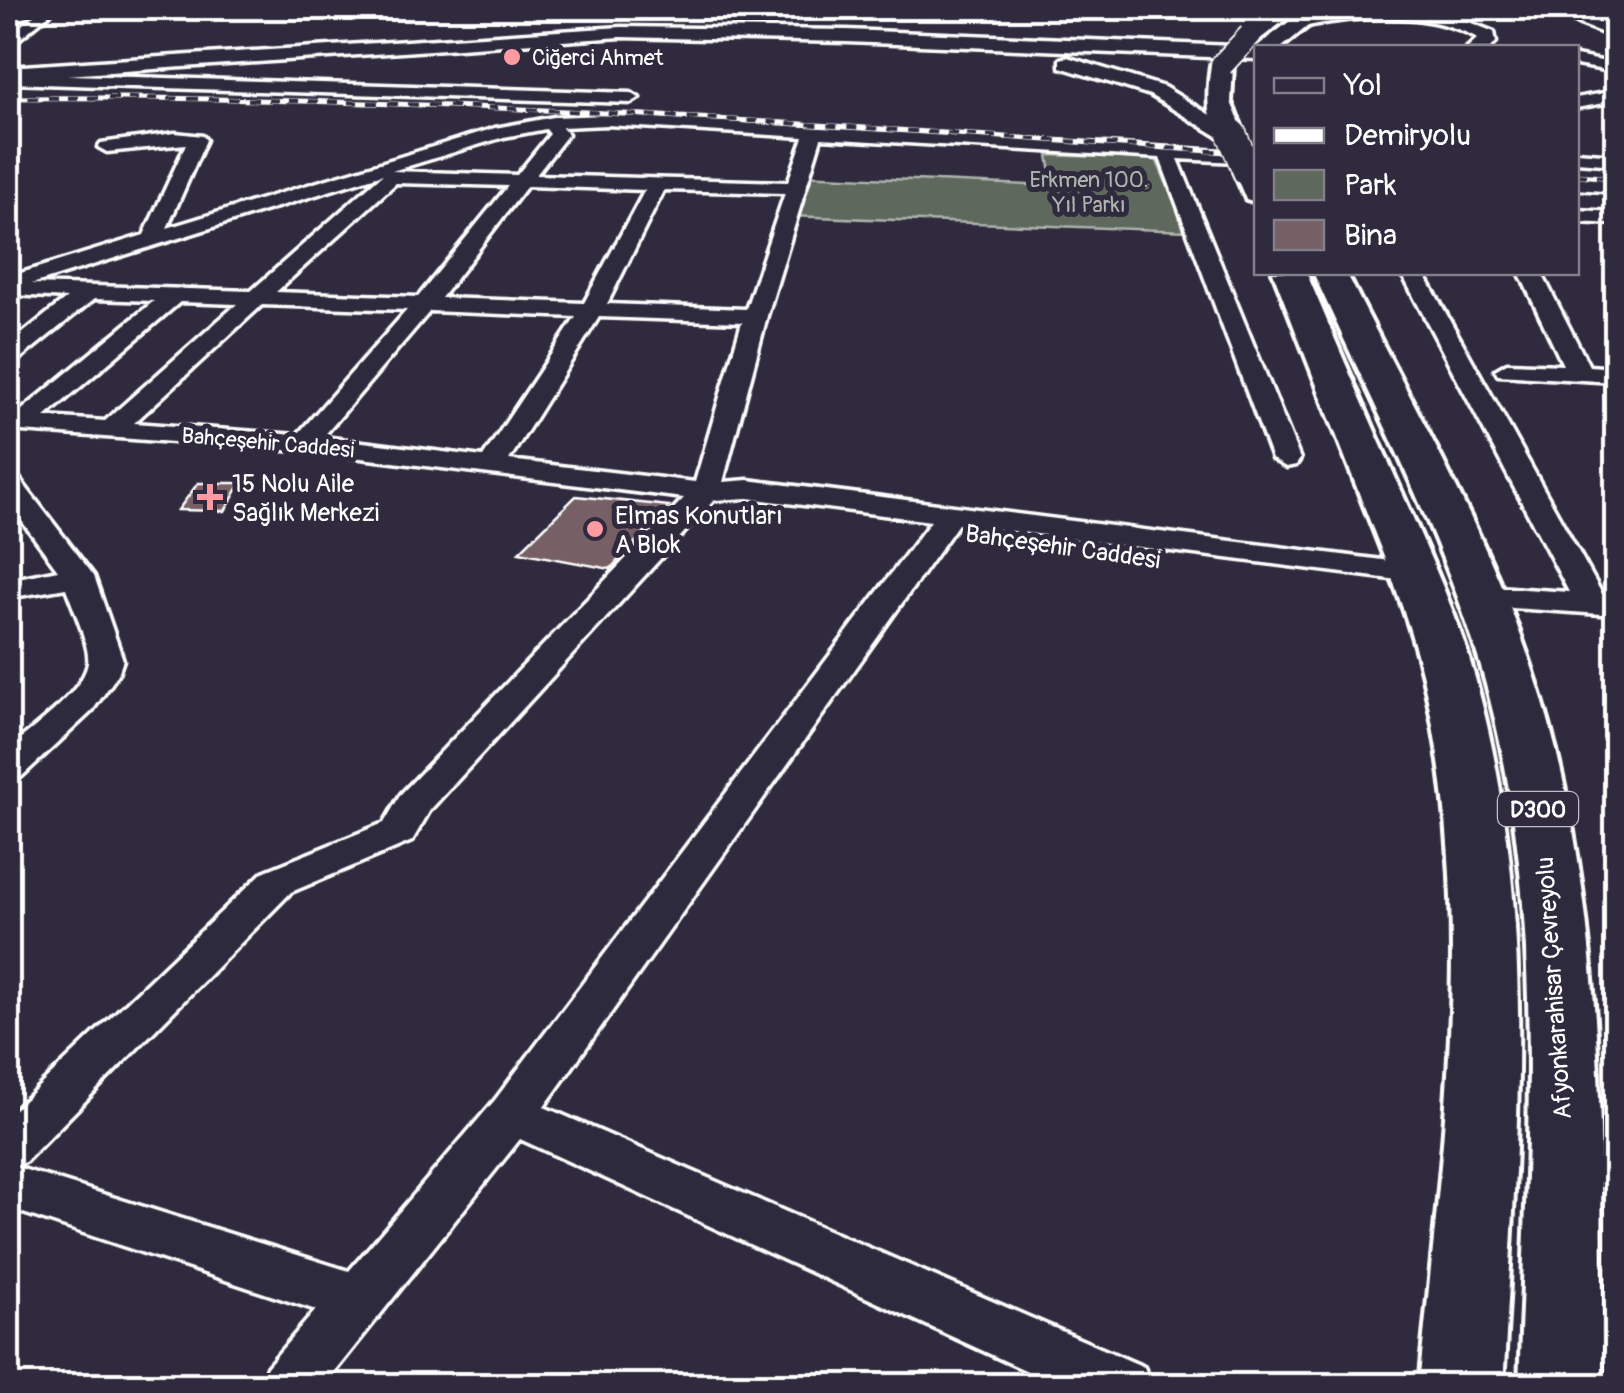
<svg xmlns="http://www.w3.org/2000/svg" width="1624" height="1393" viewBox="0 0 1624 1393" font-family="Pangolin,sans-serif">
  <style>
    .green { fill: #5e685c; stroke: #aeb4ae; stroke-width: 2.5 }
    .building { fill: #776065; stroke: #fff; stroke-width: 2.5 }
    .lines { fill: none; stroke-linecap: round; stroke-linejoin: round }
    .minor-casing { stroke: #fff; stroke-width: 7 }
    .major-casing { stroke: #fff; stroke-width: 7 }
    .highway-casing { stroke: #fff; stroke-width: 8 }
    .minor { fill: #2f2a3d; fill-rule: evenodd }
    .major { fill: #2f2a3d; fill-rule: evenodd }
    .highway { fill: #2f2a3d; fill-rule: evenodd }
    .rail-casing { stroke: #fff; stroke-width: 5 }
    .rail { stroke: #2f2a3d; stroke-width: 4; stroke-dasharray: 10; stroke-linecap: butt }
    .highway-bridge-far1-casing { stroke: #fff; stroke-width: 26; stroke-linecap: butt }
    .highway-bridge-casing { stroke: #fff; stroke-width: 32; stroke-linecap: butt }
    .highway-bridge-far1 { stroke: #2f2a3d; stroke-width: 22 }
    .highway-bridge { stroke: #2f2a3d; stroke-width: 29 }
    .poi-dot { fill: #ff9aa2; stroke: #2f2a3d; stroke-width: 4 }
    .labels { text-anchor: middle; stroke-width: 10; stroke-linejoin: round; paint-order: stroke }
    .far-poi-label { font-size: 22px; fill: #fff; stroke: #2f2a3d; text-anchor: start }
    .far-park-label { font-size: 22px; fill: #aeb4ae; stroke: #2f2a3d }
    .far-street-label { font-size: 22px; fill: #fff; stroke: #2f2a3d }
    .shield { fill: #2f2a3d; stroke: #c1bfc5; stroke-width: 2.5 }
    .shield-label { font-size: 22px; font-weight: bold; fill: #fff }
    .poi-label { font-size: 25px; fill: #fff; stroke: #2f2a3d; text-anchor: start }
    .street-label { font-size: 25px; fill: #fff; stroke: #2f2a3d }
  </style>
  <rect width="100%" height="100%" fill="#2f2a3d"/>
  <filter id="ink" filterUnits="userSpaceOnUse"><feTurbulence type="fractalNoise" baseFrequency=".01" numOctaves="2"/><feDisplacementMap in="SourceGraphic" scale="20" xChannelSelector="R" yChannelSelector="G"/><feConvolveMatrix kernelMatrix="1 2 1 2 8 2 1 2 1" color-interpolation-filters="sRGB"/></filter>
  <g filter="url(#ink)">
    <path class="green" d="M1048,155l108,4 31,72 -398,-15 11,-41 253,11z"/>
    <g class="building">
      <path d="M198,483h43l-16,28 -47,-1z"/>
      <path d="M576,496l93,10 -59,63 -91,-17z"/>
    </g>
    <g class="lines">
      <defs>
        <g id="minor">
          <path d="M42,8h15l-49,40v-11z"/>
          <path d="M744,8h15l13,10 -12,3z"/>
          <path d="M1539,8h18l59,21v9z"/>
          <path d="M1576,56l40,8v8l-40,-7z"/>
          <path d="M8,73l623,20 8,5 -8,5 -623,-20z"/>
          <path d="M1616,91v10l-40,7v-10z"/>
          <path d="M607,115l649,38v10l-78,-4 122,300 -4,6 -10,2 -14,-8 -112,-301 -339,-20 -54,178 -44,166 25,-2 666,84 11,2 5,7 -5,7 -11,2 -456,-58 -414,583 600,260 8,19h-92l-540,-247 -197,247h-64l8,-19 49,-57 -308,-102v-92l255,-244 121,-49 17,-29 283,-296 -372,-46 -304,-22v-16l8,1 138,-114 -60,-2 -77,62 -9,2v-18l59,-47 -54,-3 -5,-4v-14l136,-42 42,-91 -79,8 -9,-5 3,-4 74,-10 28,3 3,4 -39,88 328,-100 59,-11zM607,125l197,12 -16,45 -252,-7 32,-41 -6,-7zM546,129l4,5 -33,41 -125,-4 112,-34zM383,174l-132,117 -219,-7zM396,183l112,3 -90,111 -142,-5zM527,186l118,4 -61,113 -143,-5zM664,190l121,3 -39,116 -139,-5zM180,302l57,2 -132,117 -60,-4zM262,305l145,5 -110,125 -163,-12zM430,311l146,6 -93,140 -160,-20zM599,317l143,5 -47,160 -186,-22zM748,498l183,23 -436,579 -146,171 -336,-105 12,-4 266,-270 121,-51 18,-31 284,-310z"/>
          <path d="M1576,152l40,3v10l-40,-3z"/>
          <path d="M1576,177l40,3v12l-40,-3z"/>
          <path d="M1576,210l40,2v12l-40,-2z"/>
          <path d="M1401,272h22l179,322 14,1v20l-134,-9 -11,-3 -5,-7 5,-7 11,-3 87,6z"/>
          <path d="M1519,272h22l48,94 27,2v14l-118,-7 -3,-5 12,-7 56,2z"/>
          <path d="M8,475l10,2 76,99 29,84 -5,14 -26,37 -71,66 -13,4v-32c22,-19 75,-56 80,-86 3,-16 -16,-58 -22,-75l-58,10v-18l50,-10 -50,-68z"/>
        </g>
        <g id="major">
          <path d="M1380,8l66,5 48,19 2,10 -5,6h-24l11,-10c-54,-29 -119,-22 -177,-11l-9,-5 30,-9z"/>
          <path d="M621,27l226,3 409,17v12l-409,-17 -226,-5 -613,42v-12z"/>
          <path d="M1067,57l97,30 79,48 -11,7 -8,-2 -74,-45 -90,-28v-8z"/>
        </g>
        <g id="highway">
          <path d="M1321,8h27l-40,18 -27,22h-26l39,-30z"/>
          <path d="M1222,58l11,7 -2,37 14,33 -13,8c-30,-8 -24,-55 -21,-78z"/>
          <path d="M1248,164l8,2v36l-10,-3 -12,-27z"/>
          <path d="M1273,272h33c32,75 64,149 97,223 26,60 54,119 72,183 65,231 41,471 28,708h-84c23,-236 59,-475 4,-709 -14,-61 -39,-120 -62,-179 -29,-75 -59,-150 -88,-226z"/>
          <path d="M1313,272h33c65,131 141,259 187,399 76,228 67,476 70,715h-84c8,-237 30,-486 -37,-716 -41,-139 -110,-267 -169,-398z"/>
        </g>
      </defs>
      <use href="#minor" class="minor-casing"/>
      <use href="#major" class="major-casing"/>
      <use href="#highway" class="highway-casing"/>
      <use href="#minor" class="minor"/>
      <use href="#major" class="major"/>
      <use href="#highway" class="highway"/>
      <defs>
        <g id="rail">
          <path d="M8,98c417,-3 832,28 1248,56"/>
          <path d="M1576,175l40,3"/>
        </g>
      </defs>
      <use href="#rail" class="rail-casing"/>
      <use href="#rail" class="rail"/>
      <defs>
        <path id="highway-bridge-far1" d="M1222,65l28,-30"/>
        <path id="highway-bridge" d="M1232,135l16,37"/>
      </defs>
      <use href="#highway-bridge-far1" class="highway-bridge-far1-casing"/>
      <use href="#highway-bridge" class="highway-bridge-casing"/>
      <use href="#highway-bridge-far1" class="highway-bridge-far1"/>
      <use href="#highway-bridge" class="highway-bridge"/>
    </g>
  </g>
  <g class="poi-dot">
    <circle cx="512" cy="57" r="10"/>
    <path d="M205 482h10v10h10v10h-10v10h-10v-10h-10v-10h10z"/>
    <circle cx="595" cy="529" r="10"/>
  </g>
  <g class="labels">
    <g class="far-poi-label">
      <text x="532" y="65">Ciğerci Ahmet</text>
    </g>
    <g class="far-park-label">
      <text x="1089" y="187">Erkmen 100.<tspan x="1089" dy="25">Yıl Parkı</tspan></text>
    </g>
    <g class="far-street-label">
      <text transform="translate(268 442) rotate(5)" y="8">Bahçeşehir Caddesi</text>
    </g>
    <rect class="shield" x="1498" y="792" width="80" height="34" rx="8"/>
    <g class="shield-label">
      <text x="1538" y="817">D300</text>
    </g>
    <g class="poi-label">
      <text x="232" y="492">15 Nolu Aile<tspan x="232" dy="29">Sağlık Merkezi</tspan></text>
      <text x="615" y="524">Elmas Konutları<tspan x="615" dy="29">A Blok</tspan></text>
    </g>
    <g class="street-label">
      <text transform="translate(1063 546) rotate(8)" y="9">Bahçeşehir Caddesi</text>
      <text transform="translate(1553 988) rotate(-94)" y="9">Afyonkarahisar Çevreyolu</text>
    </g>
  </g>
  <rect width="1624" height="1393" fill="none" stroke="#2f2a3d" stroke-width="40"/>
  <rect x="20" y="20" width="1584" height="1353" fill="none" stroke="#fff" stroke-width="4" filter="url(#ink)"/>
  <rect x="1254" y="45" width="325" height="230" fill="#2f2a3d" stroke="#827f8b" stroke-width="2.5"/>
  <rect x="1274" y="78" width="50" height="15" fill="#2f2a3d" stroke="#827f8b" stroke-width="2.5"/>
  <text x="1344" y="95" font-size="30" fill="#ffffff">Yol</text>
  <rect x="1274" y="128" width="50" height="15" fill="#ffffff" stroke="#827f8b" stroke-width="2.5"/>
  <text x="1344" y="145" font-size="30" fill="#ffffff">Demiryolu</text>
  <rect x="1274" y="170" width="50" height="30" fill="#5e685c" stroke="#827f8b" stroke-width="2.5"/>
  <text x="1344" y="195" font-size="30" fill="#ffffff">Park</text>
  <rect x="1274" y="220" width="50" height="30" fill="#776065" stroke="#827f8b" stroke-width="2.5"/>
  <text x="1344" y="245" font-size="30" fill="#ffffff">Bina</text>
</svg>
